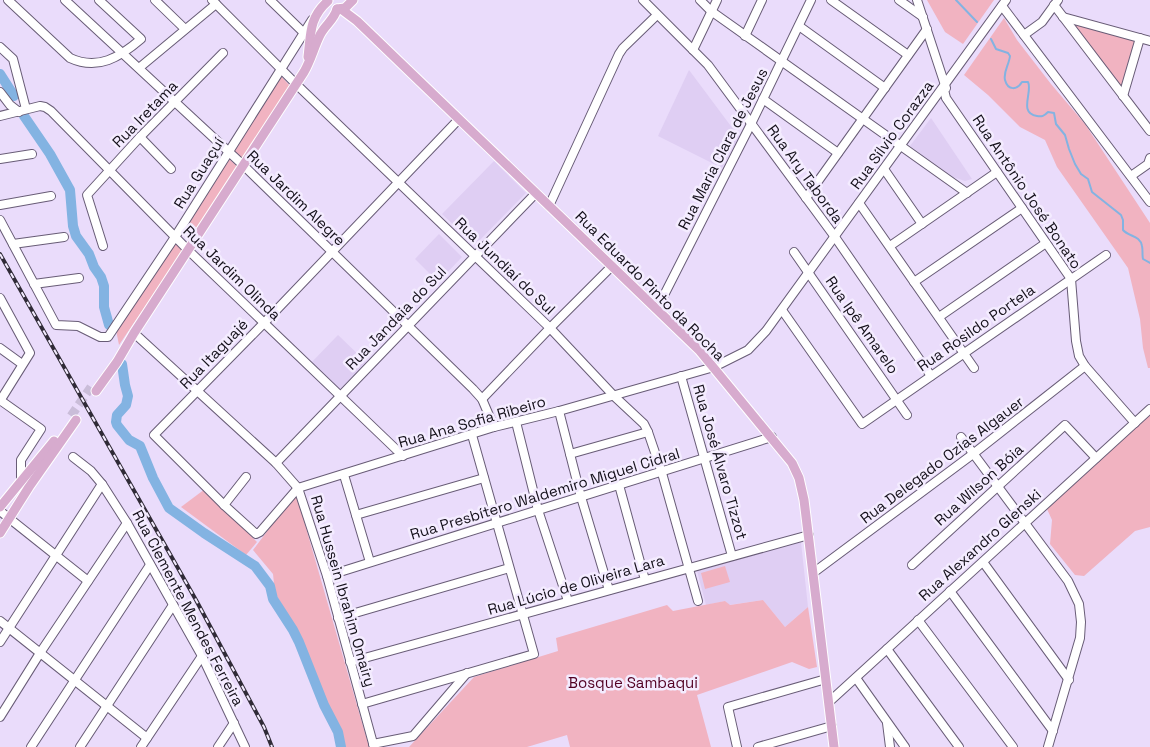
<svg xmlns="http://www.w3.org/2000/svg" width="1150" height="747" viewBox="0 0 1150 747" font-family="'Space Grotesk',sans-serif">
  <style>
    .built { fill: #dfcef3 }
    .green { fill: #f1b3c1 }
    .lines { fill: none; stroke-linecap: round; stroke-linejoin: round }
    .stream { stroke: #83b3e2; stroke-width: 2 }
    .river { stroke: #83b3e2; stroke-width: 10 }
    .major-tunnel { stroke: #cabdd9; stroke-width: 9; stroke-dasharray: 9 4.5; stroke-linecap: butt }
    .minor-casing { stroke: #685c76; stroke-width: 10 }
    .major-casing { stroke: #fff; stroke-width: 11 }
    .minor { stroke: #fff; stroke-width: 8 }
    .major { stroke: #d7abce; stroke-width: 9 }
    .rail-casing { stroke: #302b37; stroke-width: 4 }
    .rail { stroke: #f4ecff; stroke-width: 2; stroke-dasharray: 5.5; stroke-linecap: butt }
    .labels { text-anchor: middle; stroke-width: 5; stroke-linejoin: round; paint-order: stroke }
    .street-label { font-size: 15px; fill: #14101a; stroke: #f4ecff }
    .park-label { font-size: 15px; fill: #520023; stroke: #f4ecff }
  </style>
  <rect width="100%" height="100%" fill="#eadcfb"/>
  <g class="built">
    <path d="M689,70l50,67 -17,31 -64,-32z"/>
    <path d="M931,118l41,61 -7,2 -12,-4 -43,-31z"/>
    <path d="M494,161l32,32 -51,52 -33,-31z"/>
    <path d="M439,234l23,23 -24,25 -23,-23z"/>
    <path d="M338,335l28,27 -28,29 -28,-27z"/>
    <path d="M801,542l7,65 -23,20 -22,-27 -34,5 -4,-4 -19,4 -9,-34z"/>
  </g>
  <g class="green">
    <path d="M927,0h67l-31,44 -18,-12z"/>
    <path d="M1004,18l13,22 34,44 34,40 65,99v145h-2l-5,-20 -3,-29 -12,-51 -71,-101 -12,-27 -25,-13 -32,-32 -24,-20z"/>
    <path d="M1070,22l66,19 -14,48z"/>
    <path d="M281,76l9,10 -48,73 -8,-8z"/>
    <path d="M229,159l9,8 -48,74 -10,-9z"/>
    <path d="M175,241l8,9 -64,95 -3,-15z"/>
    <path d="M1150,414v113l-15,4 -51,45 -9,-1 -25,-31 2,-24 -5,-11z"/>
    <path d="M205,489l52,53 -11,13 -65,-48z"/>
    <path d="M296,493l73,254h-26v-10l-17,-36 -29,-71 -22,-37 -2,-19 -20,-24z"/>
    <path d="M725,566l5,16 -25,7 -4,-16z"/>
    <path d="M763,600l22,27 23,-20 9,60 -8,2 -17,-7 -95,33 14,52h-141l-3,-12 -40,12h-118l65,-70 84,-26 -2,-13 111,-33 6,6 52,-10 5,4z"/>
  </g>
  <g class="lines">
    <g class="stream">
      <path d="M956,0l21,22"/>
      <path d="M991,39l5,10 12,4 2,3c-1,9 -7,16 -5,24 3,11 12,10 17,2h6c5,10 -10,31 9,34 5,1 7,0 11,-4l6,1 2,11 9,11 4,14 6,15 6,10 7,5 4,13 29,23 2,5v10c6,7 17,5 19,16 1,4 0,9 1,13l7,4"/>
    </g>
    <g class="river">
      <path d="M0,74l14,22"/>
      <path d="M24,116l26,38 20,36 3,36 3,10 13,18 5,13 7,10 3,9v21l5,18"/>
      <path d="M122,364l3,21 3,11 -2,9 -9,10 -1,7 1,3 12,15 11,6 13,32 16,30 35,25 51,33 15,20 3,13 20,31 6,12 25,63 14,27 3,15"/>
    </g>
    <path class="major-tunnel" d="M71,416l20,-29"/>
    <defs>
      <g id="minor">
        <path d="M8,0l62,58c28,13 50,-1 71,-19l-42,-39"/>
        <path d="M65,0l178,165 230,224 9,10 12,28"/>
        <path d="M155,0l30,29"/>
        <path d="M212,0l84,84 254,244 64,68 30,28 4,8 14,41 36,128"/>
        <path d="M270,0l34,33"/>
        <path d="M643,0l65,65 127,172 96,139"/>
        <path d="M700,0l11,11 256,182"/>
        <path d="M831,0l77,55"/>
        <path d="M899,0l24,17"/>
        <path d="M917,0l29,88"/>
        <path d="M1054,5l96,126"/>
        <path d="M1002,6l148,196"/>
        <path d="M1063,17l87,24"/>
        <path d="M799,26l86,62"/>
        <path d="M1024,35l18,-13 16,-22"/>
        <path d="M745,36l17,-36"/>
        <path d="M0,47l13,12 13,50"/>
        <path d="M693,50l24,-50"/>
        <path d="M139,68l77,-64"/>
        <path d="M945,85l-1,5 2,8 125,181 5,62 3,15 6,10 50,57"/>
        <path d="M0,92l10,13 9,7"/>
        <path d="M1123,96l17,-58"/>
        <path d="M763,99l75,54"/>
        <path d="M0,116l40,-10 5,1 6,4 137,139 215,206"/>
        <path d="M459,119l-195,204 -110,112 70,70 32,29 4,-2 38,-44 196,-61 65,-16 155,-44 34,-17 18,-19 240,-331"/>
        <path d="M140,137l31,32"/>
        <path d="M0,159l32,-5"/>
        <path d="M884,169l38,55"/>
        <path d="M1131,176l17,-12 2,-6"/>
        <path d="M806,198l121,-169"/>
        <path d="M859,203l115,165"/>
        <path d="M0,205l51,-9"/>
        <path d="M549,206l70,-152 4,-6 34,-33"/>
        <path d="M0,220l56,105 22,1 22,11h8l67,-100 137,-217"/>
        <path d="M13,244l51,-7"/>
        <path d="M103,246l-16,-51 53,-58 83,-84"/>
        <path d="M890,246l107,-74"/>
        <path d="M794,252l113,163"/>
        <path d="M914,282l108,-74"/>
        <path d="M34,284l45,-6"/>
        <path d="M0,298l30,55 -30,48"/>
        <path d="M657,309l94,-185 60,-124"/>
        <path d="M782,310l80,114 244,-169"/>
        <path d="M939,317l107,-74"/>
        <path d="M134,333l142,130 22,25 29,88 47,171"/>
        <path d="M0,348l22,16"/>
        <path d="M681,376l51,180"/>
        <path d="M482,399l68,-71 62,-62"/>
        <path d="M0,400l41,29 -20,31v21"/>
        <path d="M559,411l22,86 28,93"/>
        <path d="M516,422l22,88 30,91"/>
        <path d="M961,437l107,144 11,23 2,18 -1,16 -32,109"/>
        <path d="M570,454l78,-22"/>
        <path d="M73,457l18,14 11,13 25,39 75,133 43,91"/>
        <path d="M276,463l260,-270"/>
        <path d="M344,475l26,87"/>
        <path d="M619,485l26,95"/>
        <path d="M224,505l22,-28"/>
        <path d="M0,511l88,70"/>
        <path d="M356,515l128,-37"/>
        <path d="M983,562l86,118"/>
        <path d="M912,565l153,-140 31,33"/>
        <path d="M813,573l160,-119 112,-88"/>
        <path d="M327,576l445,-139"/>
        <path d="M950,591l103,140"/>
        <path d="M338,618l171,-50"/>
        <path d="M918,620l95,127"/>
        <path d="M0,621l147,117"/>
        <path d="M0,642l102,-158"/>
        <path d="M887,649l72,98"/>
        <path d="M350,662l459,-127"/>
        <path d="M856,678l49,69"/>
        <path d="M829,702l321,-293"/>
        <path d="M362,704l172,-50 -62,-219"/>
        <path d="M0,717l40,-64 87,-130"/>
        <path d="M887,723l3,24"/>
        <path d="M373,744l40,-8 54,-63"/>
        <path d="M31,747l119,-182"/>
        <path d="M80,747l93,-142"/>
        <path d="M141,747l61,-91"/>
        <path d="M218,747l16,-24"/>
        <path d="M737,747l-9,-40 98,-28"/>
        <path d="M758,747l74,-21"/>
      </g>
      <g id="major">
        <path d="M337,9l8,-1 8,-8"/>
        <path d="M341,9l16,12 342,329 93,113 7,15 5,22 30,247"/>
        <path d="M308,57c3,-24 1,-39 20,-56"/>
        <path d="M96,391l21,-29 17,-29 170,-261c7,-12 10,-25 16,-37 5,-10 14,-15 17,-26"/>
        <path d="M0,507l54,-66"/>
        <path d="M0,533l29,-46 47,-67"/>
      </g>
    </defs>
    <use href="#minor" class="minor-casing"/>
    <use href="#major" class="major-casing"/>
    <use href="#minor" class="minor"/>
    <use href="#major" class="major"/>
    <defs>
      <path id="rail" d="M0,254l196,346 68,127 8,20"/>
    </defs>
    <use href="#rail" class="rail-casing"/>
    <use href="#rail" class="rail"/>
  </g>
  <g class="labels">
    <g class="street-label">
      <text transform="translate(145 114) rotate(-46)" y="5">Rua Iretama</text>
      <text transform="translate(892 135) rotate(-54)" y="5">Rua Sílvio Corazza</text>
      <text transform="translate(723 149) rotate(-63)" y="5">Rua Maria Clara de Jesus</text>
      <text transform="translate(199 173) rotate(-58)" y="5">Rua Guaçuí</text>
      <text transform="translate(805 174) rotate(54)" y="5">Rua Ary Taborda</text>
      <text transform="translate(1027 192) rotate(56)" y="5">Rua Antônio José Bonato</text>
      <text transform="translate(296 198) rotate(44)" y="5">Rua Jardim Alegre</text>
      <text transform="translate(505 266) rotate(44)" y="5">Rua Jundiaí do Sul</text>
      <text transform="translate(232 273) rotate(44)" y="5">Rua Jardim Olinda</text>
      <text transform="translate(650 286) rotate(45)" y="5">Rua Eduardo Pinto da Rocha</text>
      <text transform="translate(396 318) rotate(-46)" y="5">Rua Jandaia do Sul</text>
      <text transform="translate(862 325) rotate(55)" y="5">Rua Ipê Amarelo</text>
      <text transform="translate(976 328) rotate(-35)" y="5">Rua Rosildo Portela</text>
      <text transform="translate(214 354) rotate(-46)" y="5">Rua Itaguajé</text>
      <text transform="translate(472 422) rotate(-16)" y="5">Rua Ana Sofia Ribeiro</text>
      <text transform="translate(942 460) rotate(-37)" y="5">Rua Delegado Ozias Algauer</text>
      <text transform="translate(720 462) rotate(74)" y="5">Rua José Álvaro Tizzot</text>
      <text transform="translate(979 485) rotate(-42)" y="5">Rua Wilson Bóia</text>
      <text transform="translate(545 494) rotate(-17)" y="5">Rua Presbítero Waldemiro Miguel Cidral</text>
      <text transform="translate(980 545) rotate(-42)" y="5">Rua Alexandro Glenski</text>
      <text transform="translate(576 585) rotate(-16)" y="5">Rua Lúcio de Oliveira Lara</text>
      <text transform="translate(343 591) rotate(74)" y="5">Rua Hussein Ibrahim Omairy</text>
      <text transform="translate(188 608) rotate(62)" y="5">Rua Clemente Mendes Ferreira</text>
    </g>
    <g class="park-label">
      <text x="633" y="688">Bosque Sambaqui</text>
    </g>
  </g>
</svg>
